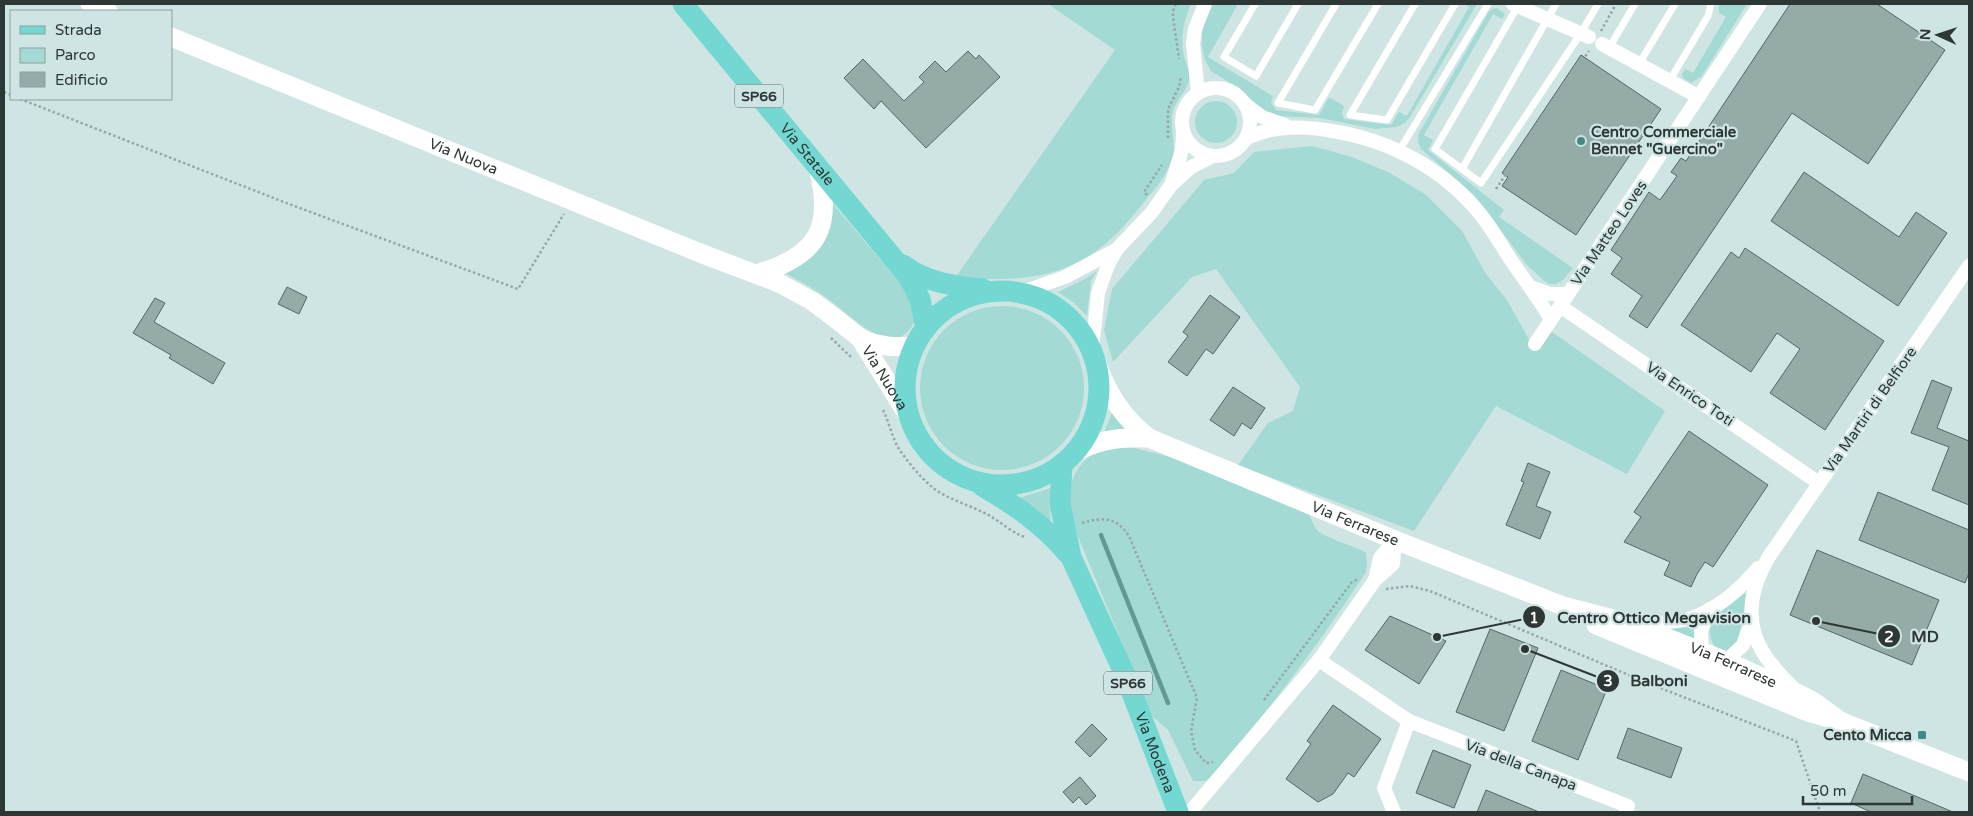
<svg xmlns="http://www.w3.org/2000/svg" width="1973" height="816" viewBox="0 0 1973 816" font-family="'Varela Round',sans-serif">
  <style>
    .green { fill: #a4dad4 }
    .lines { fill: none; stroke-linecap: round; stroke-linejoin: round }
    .stream { stroke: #619993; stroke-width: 4.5 }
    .building { fill: #94aba8; stroke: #526865 }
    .path { stroke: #95a8a6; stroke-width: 2.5; stroke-dasharray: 2.5 2.5; stroke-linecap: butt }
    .lane { stroke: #fff; stroke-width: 7 }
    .street { stroke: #fff; stroke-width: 14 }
    .secondary { stroke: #fff; stroke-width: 19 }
    .primary { stroke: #74d8d2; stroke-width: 21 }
    .poi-dot { fill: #428983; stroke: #cee5e3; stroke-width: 2 }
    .labels { text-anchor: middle; stroke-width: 4.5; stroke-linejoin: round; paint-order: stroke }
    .shield { fill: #cee5e3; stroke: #5d6b6a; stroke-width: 1 }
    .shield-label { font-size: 14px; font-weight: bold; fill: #2d3736 }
    .poi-label { font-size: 15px; font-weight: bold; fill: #2d3736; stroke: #cee5e3; text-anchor: start }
    .street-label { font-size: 15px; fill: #2d3736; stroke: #cee5e3 }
    .leader { fill: none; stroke: #2d3736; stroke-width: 2 }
    .callout-dot { fill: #2d3736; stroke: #cee5e3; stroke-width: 2 }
    .mark-label { font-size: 15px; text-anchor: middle; font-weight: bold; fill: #fff }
    .callout-label { font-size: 16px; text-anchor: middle; font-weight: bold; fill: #2d3736; stroke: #cee5e3; stroke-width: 4.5; stroke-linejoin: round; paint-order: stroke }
  </style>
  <rect width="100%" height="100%" fill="#cee5e3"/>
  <g class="green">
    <path d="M1048,4h143c-7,15 -11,35 -7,52 2,9 7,15 5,25 -3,11 -13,19 -16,30 -4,16 4,33 -1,49 -6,18 -21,33 -32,47 -55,70 -100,75 -185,71l160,-228z"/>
    <path d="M1213,4h25l-30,53 65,39 -2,7 5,7 43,5 10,-18 15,9 -2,7 2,6 47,6 8,-13 8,4 62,-109 -4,-3h12l-67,113 -5,6 -9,4 -21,2 -55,-11 -44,-2 -19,-10 -20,-19 -26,-16 -6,-11 -3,-13v-13l3,-14z"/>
    <path d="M1719,4h28l-46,73 -10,6 -8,-5 -1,-4 3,-5 8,4 33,-56 -7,-4z"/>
    <path d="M1497,8l8,6 -3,5 -9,-5 -69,121 9,5 -5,10 76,60 -5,7 74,51 -10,12 -7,4h-7l-7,-5 -15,-14 -53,-70 -53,-46 -3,-7v-7l70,-122 4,-4z"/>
    <circle cx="1216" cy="122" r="21"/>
    <path d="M1312,146l40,11 36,15 37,22 37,37 24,43 21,26 26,47 19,-15 113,79 -38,63 -131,-68 -82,125 -176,-66 30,-42 25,-12 7,-24 -84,-118 -24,8 -79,85 -9,-32 8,-41 92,-109 30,-7 20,-21z"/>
    <path d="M832,203l76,89 8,25c-18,50 -64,-1 -88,-18 -14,-10 -28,-18 -43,-26 40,-24 36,-27 47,-70z"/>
    <path d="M1097,271l-6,10 -4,35 -13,-13 -16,-11 27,-13z"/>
    <circle cx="1002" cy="388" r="82"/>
    <path d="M1113,410l17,21 -26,2z"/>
    <path d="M1112,447h18l40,10 137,54c4,6 6,13 9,18 7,9 38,16 50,24l1,10 -1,9c-47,72 -98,140 -155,205l-6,4h-12l-25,-51 -16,-14 -75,-182c-9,-29 -14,-59 16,-80 5,-3 13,-4 19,-7z"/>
    <path d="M1051,488l-2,16 2,20 -32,-26z"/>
    <path d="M1746,593l-2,44 -12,14c-9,0 -18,-2 -21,-12 -7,-21 19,-36 35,-46z"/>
    <path d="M1699,619l-5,24 -32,-12z"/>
  </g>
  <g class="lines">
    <path class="stream" d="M1101,535l67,168"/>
  </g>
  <g class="building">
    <path d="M1790,4h87l68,46 -77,114 -76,-51 -145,215 -18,-12 13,-20 -31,-22 11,-16 -11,-8 38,-58 11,8 17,-24 -6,-4 10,-14 5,3z"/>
    <path d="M968,51l8,8 3,-4 21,22 -74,71 -45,-47 -7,8 -30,-31 19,-19 41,42 20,-19 -5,-5 16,-16 11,11z"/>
    <path d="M1581,55l80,54 -85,126 -74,-49 6,-9 -6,-4z"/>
    <path d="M1804,172l95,65 17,-25 31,21 -49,73 -127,-85z"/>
    <path d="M1745,248l139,93 -59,89 -55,-37 30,-44 -23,-16 -26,39 -70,-47 50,-73 8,6z"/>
    <path d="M287,287l20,10 -8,17 -21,-10z"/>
    <path d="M1210,295l30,22 -27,37 -7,-5 -19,27 -19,-14 20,-26 -5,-4z"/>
    <path d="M155,298l10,5 -11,19 71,41 -12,21 -44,-26 2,-3 -38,-22z"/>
    <path d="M1932,380l20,8 -15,40 32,13v64l-37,-15 17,-43 -38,-14z"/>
    <path d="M1233,387l32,21 -14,21 -9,-6 -8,13 -24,-16z"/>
    <path d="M1689,431l79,54 -55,82 -8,-5 -8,12 -6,13 -27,-12 6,-13 -46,-20 17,-25 -7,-5z"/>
    <path d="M1528,463l22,9 -14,34 15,6 -11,27 -34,-14 18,-43 -3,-1z"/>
    <path d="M1878,492l91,38v43l-4,10 -106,-43z"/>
    <path d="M1817,550l122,50 -27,65 -122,-50z"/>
    <path d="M1390,616l56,25 -27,43 -54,-34z"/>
    <path d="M1490,629l48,19 -34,83 -48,-19z"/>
    <path d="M1561,670l46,19 -29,71 -46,-19z"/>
    <path d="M1333,705l48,34 -27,38 -6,-4 -15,21 -15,8 -32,-23 25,-35 -4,-3z"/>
    <path d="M1092,724l15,15 -17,18 -15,-15z"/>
    <path d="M1628,728l54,20 -11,30 -54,-20z"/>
    <path d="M1433,750l38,15 -17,43 -38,-15z"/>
    <path d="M1863,774l90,38h-82l-20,-9z"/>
    <path d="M1080,777l16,19 -10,9 -7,-8 -6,6 -10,-11z"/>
    <path d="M1486,790l53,22h-62z"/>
  </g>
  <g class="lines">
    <g class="path">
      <path d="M1176,4l-3,7v6l6,42"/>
      <path d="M1601,31l15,-27"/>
      <path d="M4,92l7,3"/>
      <path d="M20,99l269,105 229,85 46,-75"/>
      <path d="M1168,138v-29l11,-22 2,-10"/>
      <path d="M1496,189l93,-138"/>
      <path d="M1147,195l-3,-3 18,-27"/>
      <path d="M831,338l21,20"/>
      <path d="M883,410c6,12 9,27 16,39 9,13 21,28 33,38 16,13 39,18 58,29 8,4 28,21 36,21"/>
      <path d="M1082,523c22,-6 33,-7 47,13l68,162 -6,33 4,19 11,13 7,-1"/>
      <path d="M1386,589l24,-3 20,5 220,93 146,57 24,71"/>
      <path d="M1264,700l88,-118 6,-3"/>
    </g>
    <g class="lane">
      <path d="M1255,4l-31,53 32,19 42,-72"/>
      <path d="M1336,4l-58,99 37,7 63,-106"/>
      <path d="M1415,4l-65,111 37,5 68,-116"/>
      <path d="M1519,4l-84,145 46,34 100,-150 17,-29"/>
      <path d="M1609,48l26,-44"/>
      <path d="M1639,64l36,-60"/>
      <path d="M1670,80l38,-64 3,-12"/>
      <path d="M1399,151l89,-147"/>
      <path d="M1462,169l94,-165"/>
    </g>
    <g class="street">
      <path d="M1513,4l76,33"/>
      <path d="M1602,44l97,53"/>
      <circle cx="1216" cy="122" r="34"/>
      <path d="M1198,92l-5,-48 2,-15 10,-25"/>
      <path d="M1245,104l17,13 23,8"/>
      <path d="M1247,138c27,-13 56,-12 85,-7 58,9 112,38 149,84 12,15 21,32 32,48 13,19 26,36 38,56"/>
      <path d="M1172,182l10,-32 1,-15"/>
      <path d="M1531,287l19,7h18"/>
      <path d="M1022,292l43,-15 49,-26"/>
      <path d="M1560,306l259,177"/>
      <path d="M1535,344l225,-340"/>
      <path d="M1092,350l6,-57 10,-28 9,-16 35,-37 19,-27 20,-18 20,-10"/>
      <path d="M1375,580l5,-22 15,-18"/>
      <path d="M1637,624c16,-1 33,-1 48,-4 30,-8 53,-29 73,-52"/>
      <path d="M1702,659l-1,-28 9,-22"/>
      <path d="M1319,660l90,61 219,85 -2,6"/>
      <path d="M1721,666l22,-21 8,-24"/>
      <path d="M1795,690c-11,-12 -23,-23 -31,-36 -21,-33 -13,-68 6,-99l199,-289"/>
      <path d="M1190,812l129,-152 56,-80 18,-16 2,-24"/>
      <path d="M1394,812l-10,-24 25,-67"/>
    </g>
    <g class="secondary">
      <path d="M90,4l18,7"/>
      <path id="s1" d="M171,37l529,216 79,30 33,18 23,17 25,20 49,79"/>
      <path d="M756,274c61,-17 78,-46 62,-106"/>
      <path d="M860,338c18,9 35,10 54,8"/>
      <path id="s2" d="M1097,364c11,30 26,54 52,74l246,102 168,66 69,18 94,37 73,33 15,8 26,19"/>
      <path d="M1077,451c26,-12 44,-14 72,-13"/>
      <path d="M1596,625l212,87 32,9 129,51"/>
    </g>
    <g class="primary">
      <path id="s3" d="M683,4l225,272 12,23 6,29"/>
      <path d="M903,265c24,18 51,21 80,24"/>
      <circle cx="1002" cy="388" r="97"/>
      <path id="s4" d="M1062,465l-2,39 11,53 54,118 53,137"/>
      <path d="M982,486c33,19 62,39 87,69"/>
    </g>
  </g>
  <g class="poi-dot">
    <circle cx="1581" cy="141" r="5"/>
    <rect x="1917" y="730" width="10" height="10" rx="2.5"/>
  </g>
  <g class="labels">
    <g class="shield">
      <rect x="735" y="84.5" width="48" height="23" rx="4"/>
      <rect x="1104" y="671.5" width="48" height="23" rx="4"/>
    </g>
    <g class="shield-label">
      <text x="759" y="101">SP66</text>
      <text x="1128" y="688">SP66</text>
    </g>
    <g class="poi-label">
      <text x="1591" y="137">Centro Commerciale<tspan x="1591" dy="17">Bennet "Guercino"</tspan></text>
      <text x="1912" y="740" text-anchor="end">Cento Micca</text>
    </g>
    <g class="street-label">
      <text dy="5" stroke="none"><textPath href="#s3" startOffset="195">Via Statale</textPath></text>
      <text dy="5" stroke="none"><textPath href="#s1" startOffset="316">Via Nuova</textPath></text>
      <text transform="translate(1609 233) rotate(-56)" y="5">Via Matteo Loves</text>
      <text dy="5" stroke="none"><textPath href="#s1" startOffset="801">Via Nuova</textPath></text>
      <text transform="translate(1690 394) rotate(34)" y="5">Via Enrico Toti</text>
      <text transform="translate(1870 410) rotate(-55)" y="5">Via Martiri di Belfiore</text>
      <text dy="5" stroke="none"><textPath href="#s2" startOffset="315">Via Ferrarese</textPath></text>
      <text dy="5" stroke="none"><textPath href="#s2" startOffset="719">Via Ferrarese</textPath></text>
      <text dy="5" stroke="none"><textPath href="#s4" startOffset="306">Via Modena</textPath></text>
      <text transform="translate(1521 765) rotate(21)" y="5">Via della Canapa</text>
    </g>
  </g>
  <path class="leader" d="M1437 637L1534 617M1816 621L1889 636M1525 649L1608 681"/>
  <g class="callout-dot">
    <circle cx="1437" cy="637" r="5"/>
    <circle cx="1816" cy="621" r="5"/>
    <circle cx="1525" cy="649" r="5"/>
    <circle cx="1534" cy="617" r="12"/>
    <circle cx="1889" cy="636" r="12"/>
    <circle cx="1608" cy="681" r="12"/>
  </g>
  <g class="mark-label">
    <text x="1534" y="623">1</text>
    <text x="1889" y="642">2</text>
    <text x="1608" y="686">3</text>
  </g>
  <g class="callout-label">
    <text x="1654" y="623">Centro Ottico Megavision</text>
    <text x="1925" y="642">MD</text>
    <text x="1659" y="686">Balboni</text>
  </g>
  <rect width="1973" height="816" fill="none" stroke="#2d3736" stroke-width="10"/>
  <rect x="10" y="10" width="162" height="90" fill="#cee5e3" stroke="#8e9f9e"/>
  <rect x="20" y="26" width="25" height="8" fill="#74d8d2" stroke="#8e9f9e"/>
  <text x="55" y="35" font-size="15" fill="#2d3736">Strada</text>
  <rect x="20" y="48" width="25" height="15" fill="#a4dad4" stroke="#8e9f9e"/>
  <text x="55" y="60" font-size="15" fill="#2d3736">Parco</text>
  <rect x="20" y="72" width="25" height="15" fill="#94aba8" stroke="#8e9f9e"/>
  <text x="55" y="85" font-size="15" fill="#2d3736">Edificio</text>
  <g transform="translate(1938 35) rotate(273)" stroke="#cee5e3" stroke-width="4" paint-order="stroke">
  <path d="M0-4L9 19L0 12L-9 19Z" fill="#2d3736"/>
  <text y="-8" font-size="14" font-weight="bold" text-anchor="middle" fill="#2d3736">N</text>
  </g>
  <path d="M1803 796v8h109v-8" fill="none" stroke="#2d3736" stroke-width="2.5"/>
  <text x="1810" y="796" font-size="15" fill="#2d3736" stroke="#cee5e3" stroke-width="4" paint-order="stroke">50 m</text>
</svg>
